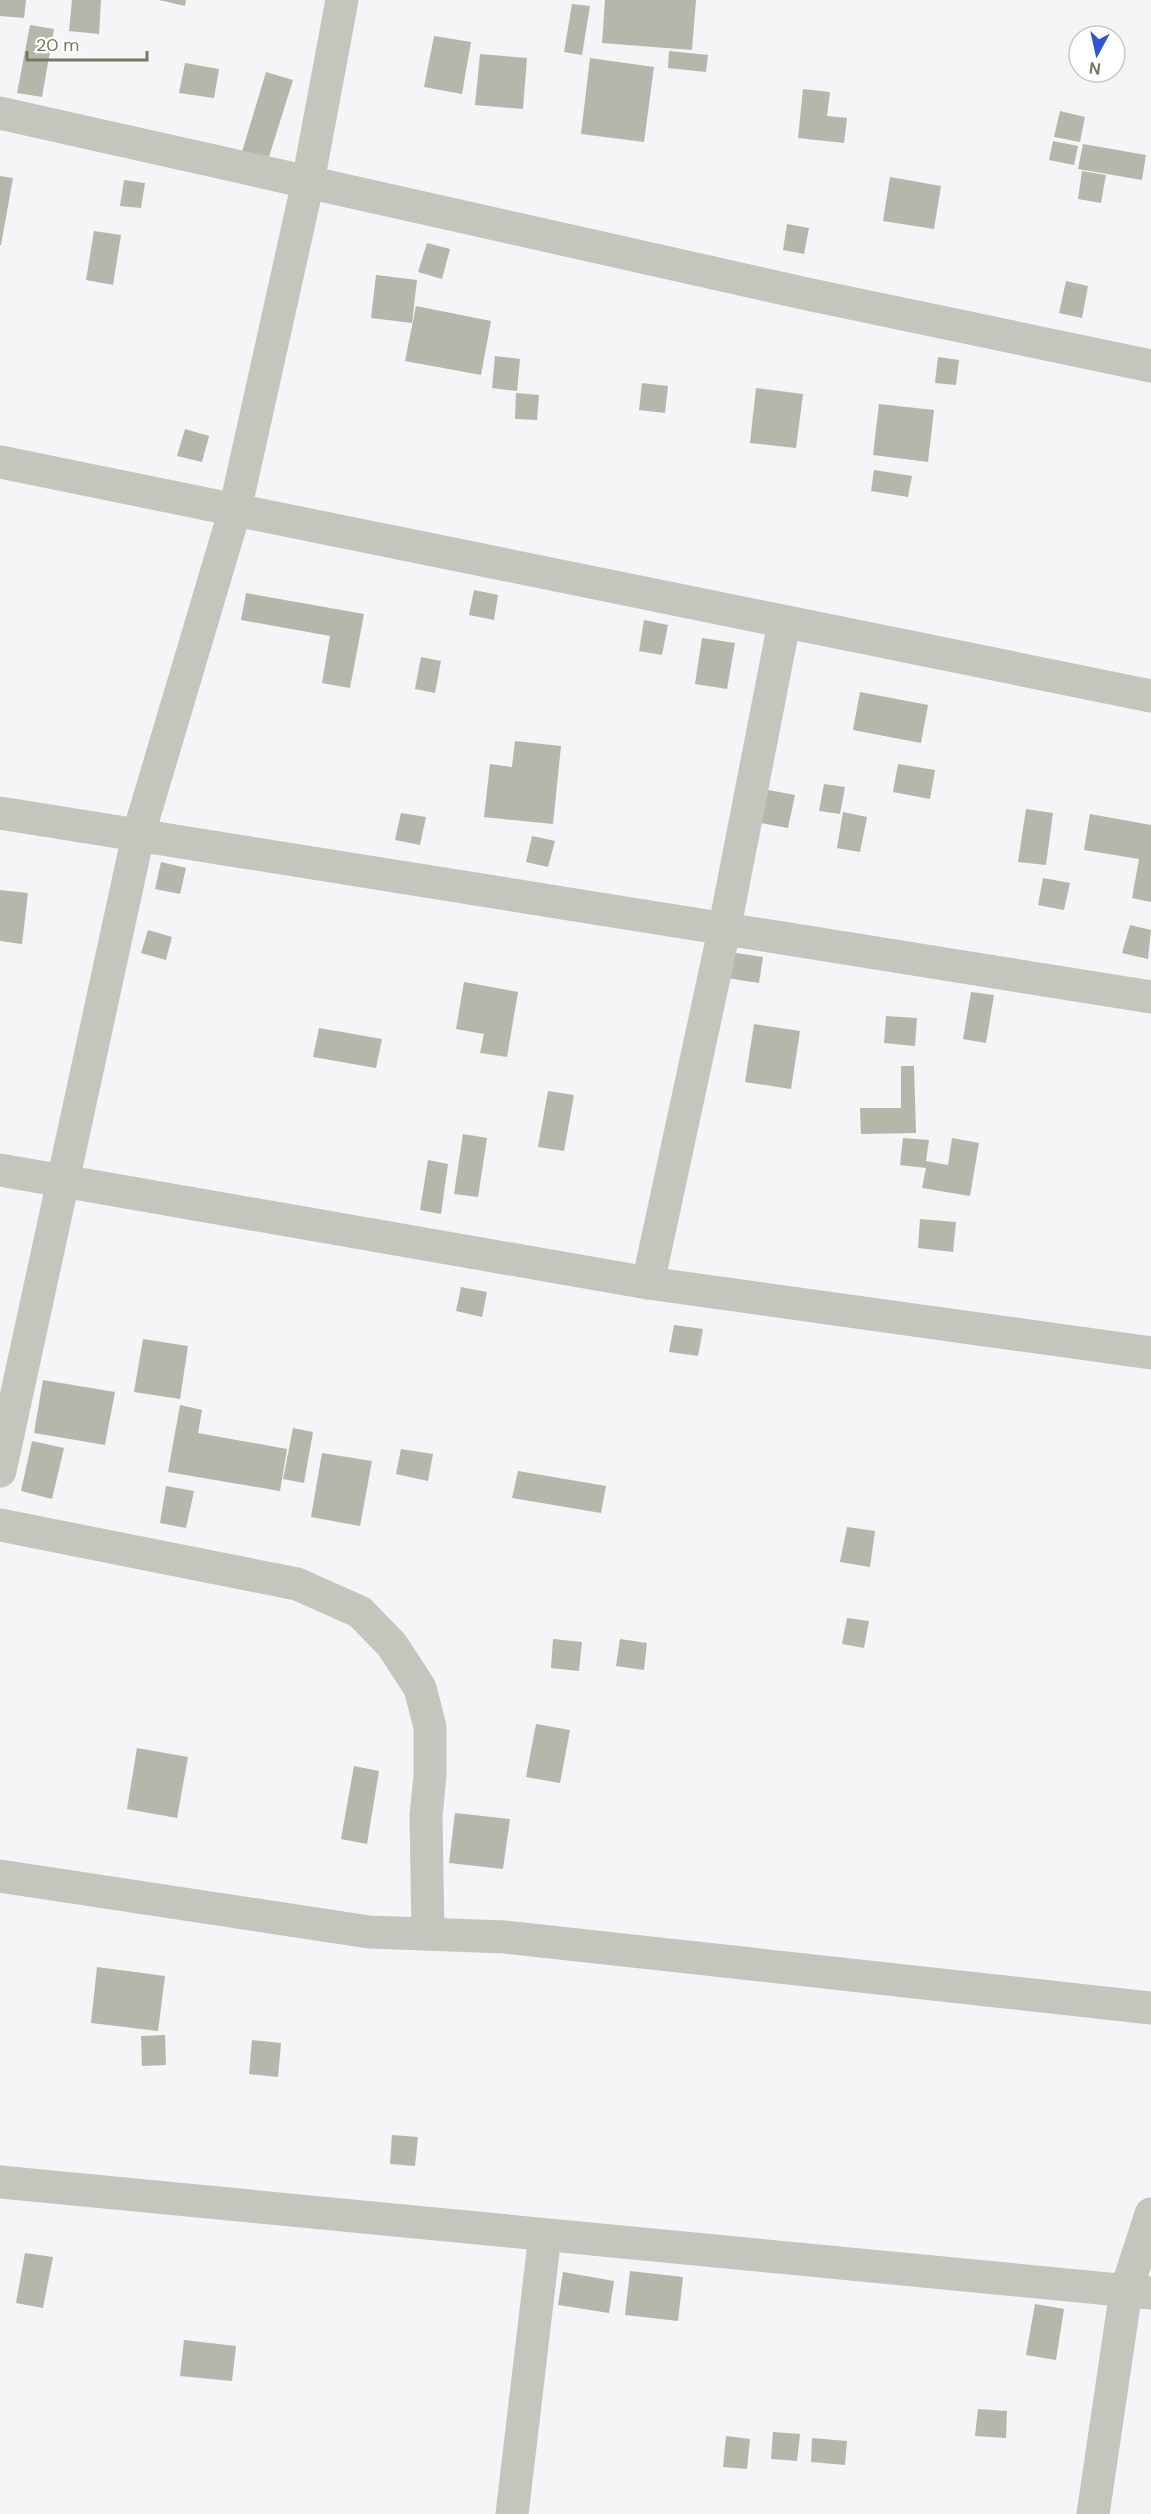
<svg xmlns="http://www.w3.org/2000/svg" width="1151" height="2514" viewBox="0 0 1151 2514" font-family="'DM Sans',sans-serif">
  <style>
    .building { fill: #b6b6aa }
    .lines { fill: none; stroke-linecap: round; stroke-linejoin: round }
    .street { stroke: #c5c5be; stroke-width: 33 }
  </style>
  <rect width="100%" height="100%" fill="#f5f4f7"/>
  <g class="building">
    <path d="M0,0h26l-2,18 -24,-2z"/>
    <path d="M72,0h29l-2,34 -30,-3z"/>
    <path d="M159,0h27l-1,6z"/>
    <path d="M605,0h91l-4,50 -90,-7z"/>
    <path d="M572,4l18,2 -8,49 -18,-3z"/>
    <path d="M30,25l24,4 -12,68 -25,-4z"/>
    <path d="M434,36l37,6 -9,52 -38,-7z"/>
    <path d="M669,51l39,4 -2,17 -38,-4z"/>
    <path d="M480,54l47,4 -4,51 -48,-4z"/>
    <path d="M590,58l64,9 -10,75 -63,-8z"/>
    <path d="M185,63l34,6 -5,29 -35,-5z"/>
    <path d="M266,72l27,8 -25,80 -26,-8z"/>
    <path d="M803,89l27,3 -3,24 20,2 -3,25 -46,-5z"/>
    <path d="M1060,111l25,6 -5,25 -26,-5z"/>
    <path d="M1053,141l25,5 -4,19 -25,-5z"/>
    <path d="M1083,144l63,11 -4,25 -64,-11z"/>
    <path d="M1082,171l24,4 -5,28 -23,-4z"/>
    <path d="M0,176l13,2 -12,67h-1z"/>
    <path d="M890,177l51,9 -7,43 -51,-8z"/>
    <path d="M124,180l21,3 -4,25 -21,-2z"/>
    <path d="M787,224l22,4 -5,26 -21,-4z"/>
    <path d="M94,231l27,4 -8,50 -27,-5z"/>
    <path d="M427,243l23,6 -8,30 -24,-7z"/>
    <path d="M376,275l41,5 -5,43 -41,-5z"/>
    <path d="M1066,281l22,5 -6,32 -23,-5z"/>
    <path d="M416,306l75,15 -10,54 -76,-14z"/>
    <path d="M495,356l25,3 -3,32 -25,-3z"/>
    <path d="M938,357l21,3 -3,25 -21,-2z"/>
    <path d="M642,383l26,3 -3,27 -26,-3z"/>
    <path d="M756,388l47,6 -7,54 -46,-5z"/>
    <path d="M516,393l23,2 -2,25 -22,-1z"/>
    <path d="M879,404l55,6 -6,52 -55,-7z"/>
    <path d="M185,429l24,7 -7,26 -25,-6z"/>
    <path d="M874,470l38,6 -4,21 -37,-6z"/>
    <path d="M474,590l24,5 -4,25 -25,-5z"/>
    <path d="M246,593l118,21 -14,74 -28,-5 8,-47 -89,-16z"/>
    <path d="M644,620l24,5 -6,30 -23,-4z"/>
    <path d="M702,638l33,5 -8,46 -32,-5z"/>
    <path d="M421,657l20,4 -6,32 -20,-4z"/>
    <path d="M860,692l68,13 -7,38 -68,-13z"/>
    <path d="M515,741l46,5 -8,78 -69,-7 6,-53 22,3z"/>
    <path d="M898,764l37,6 -5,29 -37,-7z"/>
    <path d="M824,784l21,3 -5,27 -21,-3z"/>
    <path d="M768,790l27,5 -7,33 -27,-5z"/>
    <path d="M1026,809l27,4 -7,52 -28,-3z"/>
    <path d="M843,812l24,5 -7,35 -23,-4z"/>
    <path d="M401,813l25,4 -6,28 -25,-5z"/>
    <path d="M1090,814l61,11v77l-19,-4 7,-39 -55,-9z"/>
    <path d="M532,836l23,5 -7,26 -22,-5z"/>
    <path d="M161,862l25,6 -6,26 -25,-5z"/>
    <path d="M1043,878l27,5 -6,27 -26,-5z"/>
    <path d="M0,890l28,3 -6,51 -22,-3z"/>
    <path d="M1130,925l21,5 -3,29 -26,-6z"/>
    <path d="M148,930l24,7 -6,23 -25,-7z"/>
    <path d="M730,952l33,5 -4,26 -33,-5z"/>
    <path d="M464,982l54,10 -11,65 -27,-4 4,-19 -28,-5z"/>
    <path d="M971,992l23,3 -8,48 -23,-4z"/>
    <path d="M886,1016l31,2 -2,28 -31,-3z"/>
    <path d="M754,1024l46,7 -9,58 -46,-7z"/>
    <path d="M319,1028l63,11 -6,29 -63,-11z"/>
    <path d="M901,1066h13l2,67 -55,1 -1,-26h41z"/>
    <path d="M548,1091l26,4 -10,56 -26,-4z"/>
    <path d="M463,1134l24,4 -9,59 -24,-3z"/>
    <path d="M903,1138l26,2 -3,21 22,4 4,-27 27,5 -9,53 -48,-8 4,-20 -26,-3z"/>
    <path d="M428,1160l20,4 -7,50 -21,-4z"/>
    <path d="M920,1219l36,3 -3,30 -35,-4z"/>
    <path d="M461,1287l26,5 -5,25 -26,-6z"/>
    <path d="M674,1325l29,4 -5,27 -29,-4z"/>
    <path d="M143,1339l45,7 -8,53 -46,-7z"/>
    <path d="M43,1380l72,12 -10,53 -71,-12z"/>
    <path d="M180,1405l22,5 -4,23 89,16 -7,42 -112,-19z"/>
    <path d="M293,1428l20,4 -9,51 -21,-4z"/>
    <path d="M32,1441l32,7 -12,51 -31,-8z"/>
    <path d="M401,1449l32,5 -5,27 -32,-7z"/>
    <path d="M322,1453l50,8 -12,65 -49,-9z"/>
    <path d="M518,1471l88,15 -5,27 -89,-15z"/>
    <path d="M166,1486l28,5 -8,37 -26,-5z"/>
    <path d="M847,1527l28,4 -5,36 -30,-5z"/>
    <path d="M847,1618l22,3 -5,27 -22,-4z"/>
    <path d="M553,1639l29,3 -3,29 -28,-3z"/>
    <path d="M620,1639l27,4 -3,27 -28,-4z"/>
    <path d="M536,1724l34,6 -10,53 -34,-6z"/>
    <path d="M137,1748l51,9 -11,61 -50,-9z"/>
    <path d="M354,1766l25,5 -12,73 -26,-5z"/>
    <path d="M455,1813l55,6 -7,50 -54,-6z"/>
    <path d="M97,1967l68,9 -7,55 -67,-8z"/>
    <path d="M165,2035l1,30 -24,1 -1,-30z"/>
    <path d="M252,2040l29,3 -3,34 -29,-3z"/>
    <path d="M392,2135l26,2 -3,29 -25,-2z"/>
    <path d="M25,2253l28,4 -10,51 -27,-5z"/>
    <path d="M630,2271l53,6 -5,44 -53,-6z"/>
    <path d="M563,2272l51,9 -5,32 -51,-8z"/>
    <path d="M1035,2304l29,5 -8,51 -30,-5z"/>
    <path d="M184,2340l52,6 -4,35 -52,-5z"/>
    <path d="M978,2409l29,2 -1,27 -31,-2z"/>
    <path d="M773,2432l27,2 -3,27 -26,-2z"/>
    <path d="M726,2436l24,3 -3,30 -24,-2z"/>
    <path d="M812,2438l35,3 -2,24 -34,-3z"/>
  </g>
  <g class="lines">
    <g class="street">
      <path d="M0,113l807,181 344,72"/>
      <path d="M0,462l1151,234"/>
      <path d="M0,813l1151,184"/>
      <path d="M0,1170l648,113 503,70"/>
      <path d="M648,1283l76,-352 60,-308"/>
      <path d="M0,1471l138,-635 97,-326 73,-328 34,-182"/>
      <path d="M0,1525l297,59 63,28 32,33 28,43 10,39v49l-4,39 2,119"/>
      <path d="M0,1876l369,56 136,5 646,71"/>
      <path d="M0,2182l1151,111"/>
      <path d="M512,2514l33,-279"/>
      <path d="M1093,2514l33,-223 25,-77"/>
    </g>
  </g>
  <g transform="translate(1097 54) rotate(188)"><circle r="28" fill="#ffffff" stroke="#c9c9bf" stroke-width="1.5"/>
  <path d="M0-4.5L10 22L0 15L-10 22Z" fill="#3253d8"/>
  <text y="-9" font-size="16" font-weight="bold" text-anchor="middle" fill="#77785f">N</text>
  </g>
  <path d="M27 51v9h120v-9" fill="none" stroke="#77785f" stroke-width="3"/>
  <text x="36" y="51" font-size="18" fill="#77785f" stroke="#ffffff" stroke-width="4.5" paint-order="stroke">20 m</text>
</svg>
